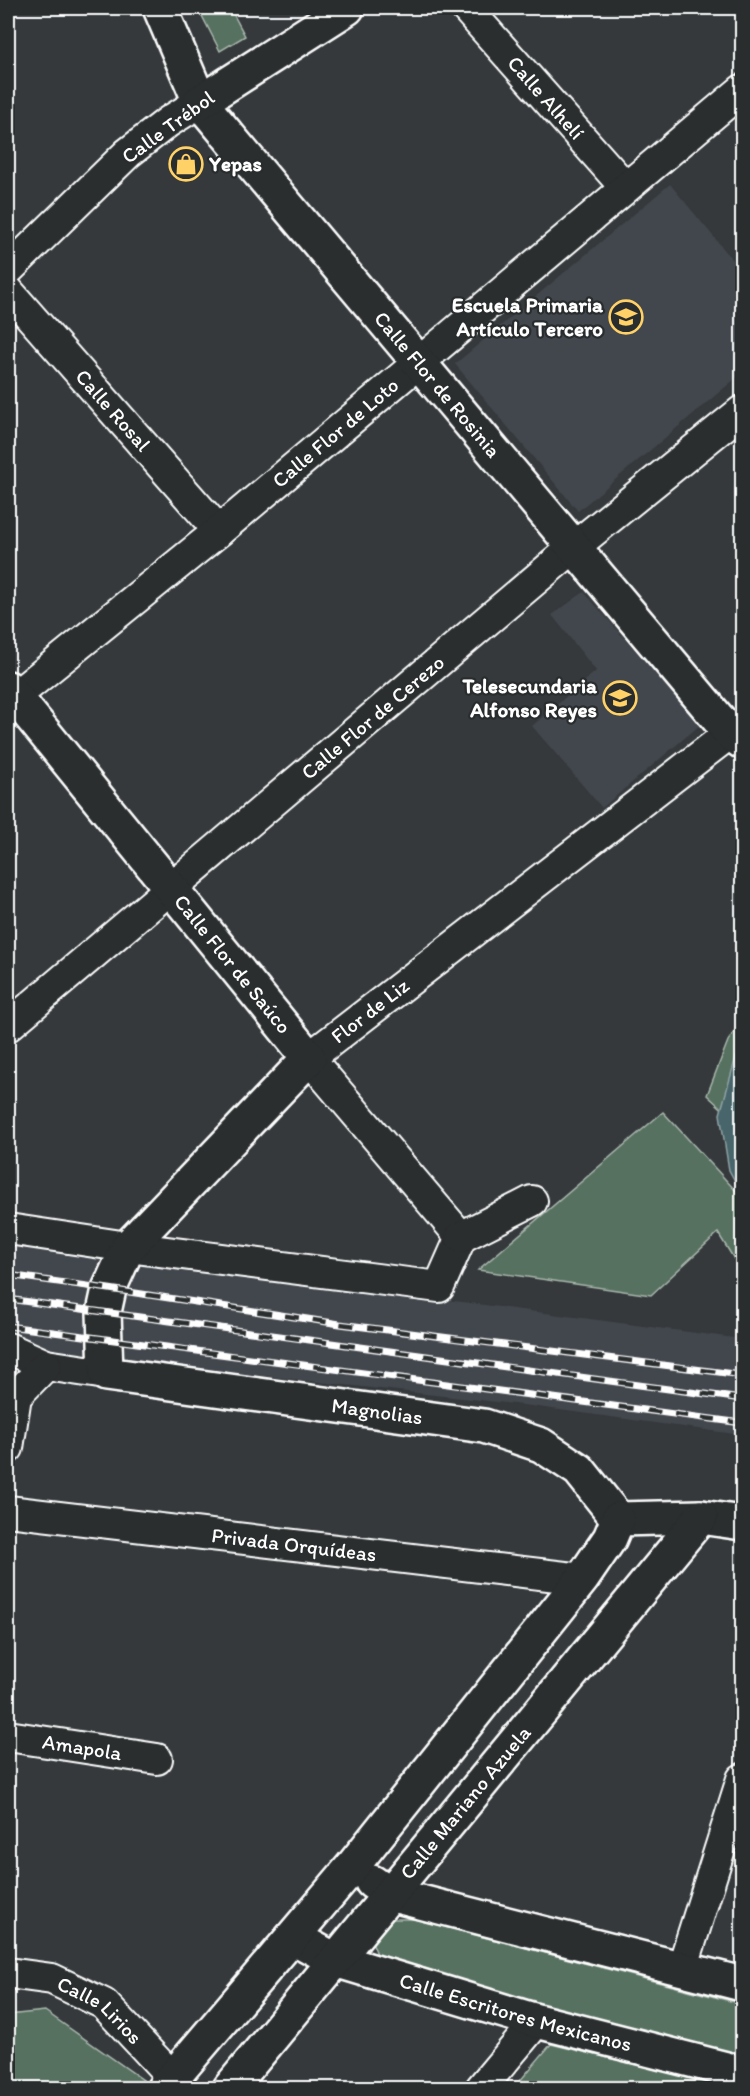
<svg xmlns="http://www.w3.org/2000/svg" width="750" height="2096" viewBox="0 0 750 2096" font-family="Itim,sans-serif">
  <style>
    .built { fill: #42474d }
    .green { fill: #57715f; stroke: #abb8af; stroke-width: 1.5 }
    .water { fill: #47656a; stroke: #91a3a6; stroke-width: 1.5 }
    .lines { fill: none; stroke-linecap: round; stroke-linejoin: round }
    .minor-casing { stroke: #fff; stroke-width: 34 }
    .tertiary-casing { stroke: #fff; stroke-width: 38 }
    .secondary-casing { stroke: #fff; stroke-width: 38 }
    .minor { stroke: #2a2d2e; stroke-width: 30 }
    .tertiary { stroke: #2a2d2e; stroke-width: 33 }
    .secondary { stroke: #2a2d2e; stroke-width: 33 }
    .rail-casing { stroke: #fff; stroke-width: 7 }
    .rail { stroke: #2a2d2e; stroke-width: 4.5; stroke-dasharray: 14; stroke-linecap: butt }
    .labels { text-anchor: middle; stroke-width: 4.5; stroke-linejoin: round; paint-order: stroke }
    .street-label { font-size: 21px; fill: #fff; stroke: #2a2d2e }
    .poi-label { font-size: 21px; font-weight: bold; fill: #fff; stroke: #2a2d2e; text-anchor: end }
  </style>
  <rect width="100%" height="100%" fill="#35393c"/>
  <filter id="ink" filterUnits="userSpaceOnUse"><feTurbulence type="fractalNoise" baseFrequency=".0167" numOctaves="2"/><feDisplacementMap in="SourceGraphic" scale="12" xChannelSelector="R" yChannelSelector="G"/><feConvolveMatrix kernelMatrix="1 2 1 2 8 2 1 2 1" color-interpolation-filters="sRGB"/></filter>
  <g filter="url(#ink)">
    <g class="built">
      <path d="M670,184l72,87v102l-164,138 -123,-147z"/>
      <path d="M584,592l116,133 -98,83 -70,-82 64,-55 -44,-56z"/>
      <path d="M8,1242l734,97v96l-219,-30 -515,-58z"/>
    </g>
    <g class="green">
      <path d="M198,8h32l15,28 -25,15z"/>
      <path d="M742,1020v128l-1,-22 -34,-31 21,-54z"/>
      <path d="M663,1112l73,79 6,-12v89l-3,-1 -21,-34 -67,62 -173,-25z"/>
      <path d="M385,1919h29l328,85v54l-341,-89 -22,-10 -9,-22z"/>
      <path d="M45,2011l98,69 -7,8h-128v-73z"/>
      <path d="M551,2044l164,40 -4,4h-197z"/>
    </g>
    <path class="water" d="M742,1048v146l-13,-24 -9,-56 16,-57z"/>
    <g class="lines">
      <defs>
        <g id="minor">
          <path id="s1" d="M466,8l159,179"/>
          <path d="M8,270l120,-117 40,-31 32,-20"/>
          <path id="s2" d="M8,291l211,240"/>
          <path id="s3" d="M8,702l211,-171 523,-441"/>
          <path id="s4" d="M8,1026l566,-479 168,-136"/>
          <path d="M8,1229l120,18 311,40 22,-50"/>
          <path id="s5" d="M461,1237l-152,-179 433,-334"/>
          <path d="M461,1237l71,-36"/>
          <path d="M8,1348l38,17 60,9"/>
          <path d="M8,1448l8,-52 30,-31"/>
          <path id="s6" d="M8,1511l574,68"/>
          <path id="s7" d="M8,1736l149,23"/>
          <path d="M682,1969l60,-190"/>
          <path id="s8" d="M8,1973l44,6 52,25 69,74"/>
          <path d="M481,2088l56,-67"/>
        </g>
        <g id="tertiary">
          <path id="s9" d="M8,688l301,370 -181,189 -19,42 -5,23 2,62 378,52 57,19 38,25 39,49"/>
          <path d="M618,1519l83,-2 41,6"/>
          <path d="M372,1882l17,12 353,90"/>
          <path id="s10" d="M293,1937l42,23 202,61 205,52"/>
          <path d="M164,2088l187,-220 231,-289 28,-41 8,-19"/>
          <path id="s11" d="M230,2088l471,-571"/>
        </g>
        <g id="secondary">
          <path id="s12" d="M160,8l40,94 531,632 11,8"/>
          <path d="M200,102l147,-94"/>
        </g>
      </defs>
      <use href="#minor" class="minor-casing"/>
      <use href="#tertiary" class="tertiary-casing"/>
      <use href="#secondary" class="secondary-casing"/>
      <use href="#minor" class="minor"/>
      <use href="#tertiary" class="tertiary"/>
      <use href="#secondary" class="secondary"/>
      <defs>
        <g id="rail">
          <path d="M8,1275l101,14 231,35 402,51"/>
          <path d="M8,1299l734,100"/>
          <path d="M8,1326l734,97"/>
        </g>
      </defs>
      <use href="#rail" class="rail-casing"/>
      <use href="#rail" class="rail"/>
    </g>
  </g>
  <defs>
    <symbol id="shop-ring" viewBox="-11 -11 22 22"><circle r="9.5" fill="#2a2d2e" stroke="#ffd166" stroke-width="1.5"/><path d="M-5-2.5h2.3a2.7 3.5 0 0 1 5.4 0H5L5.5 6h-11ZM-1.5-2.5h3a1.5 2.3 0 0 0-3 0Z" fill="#ffd166"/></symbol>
    <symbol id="school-ring" viewBox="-11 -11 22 22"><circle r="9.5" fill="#2a2d2e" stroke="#ffd166" stroke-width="1.5"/><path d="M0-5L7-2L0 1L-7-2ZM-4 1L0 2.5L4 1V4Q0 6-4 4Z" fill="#ffd166"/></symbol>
  </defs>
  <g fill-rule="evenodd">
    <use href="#shop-ring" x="167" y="145" width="38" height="38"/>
    <use href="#school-ring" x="607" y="298" width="38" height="38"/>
    <use href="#school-ring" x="601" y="679" width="38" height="38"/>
  </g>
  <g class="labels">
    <g class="street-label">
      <text dy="7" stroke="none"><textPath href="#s1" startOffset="120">Calle Alhelí</textPath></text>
      <text transform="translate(168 127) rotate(-36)" y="7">Calle Trébol</text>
      <text dy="7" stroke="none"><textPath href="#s12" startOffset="471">Calle Flor de Rosinia</textPath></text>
      <text dy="7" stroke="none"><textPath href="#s2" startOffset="159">Calle Rosal</textPath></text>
      <text dy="7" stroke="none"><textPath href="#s3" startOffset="424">Calle Flor de Loto</textPath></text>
      <text dy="7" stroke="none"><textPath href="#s4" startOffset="478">Calle Flor de Cerezo</textPath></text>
      <text dy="7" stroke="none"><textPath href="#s9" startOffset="356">Calle Flor de Saúco</textPath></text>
      <text dy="7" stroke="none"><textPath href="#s5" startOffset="312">Flor de Liz</textPath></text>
      <text dy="7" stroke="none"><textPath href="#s9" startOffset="1144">Magnolias</textPath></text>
      <text dy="7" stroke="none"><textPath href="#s6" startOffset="288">Privada Orquídeas</textPath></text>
      <text dy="7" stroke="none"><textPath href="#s7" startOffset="75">Amapola</textPath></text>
      <text dy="7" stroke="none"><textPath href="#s11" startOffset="370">Calle Mariano Azuela</textPath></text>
      <text dy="7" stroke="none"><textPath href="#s10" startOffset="236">Calle Escritores Mexicanos</textPath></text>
      <text dy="7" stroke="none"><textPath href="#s8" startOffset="102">Calle Lirios</textPath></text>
    </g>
    <g class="poi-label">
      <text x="209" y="171" text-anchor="start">Yepas</text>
      <text x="603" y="312">Escuela Primaria<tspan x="603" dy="24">Artículo Tercero</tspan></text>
      <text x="597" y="693">Telesecundaria<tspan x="597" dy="24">Alfonso Reyes</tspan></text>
    </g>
  </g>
  <rect width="750" height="2096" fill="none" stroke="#2a2d2e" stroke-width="30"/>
  <rect x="15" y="15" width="720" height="2066" fill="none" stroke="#fff" stroke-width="2" filter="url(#ink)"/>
</svg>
